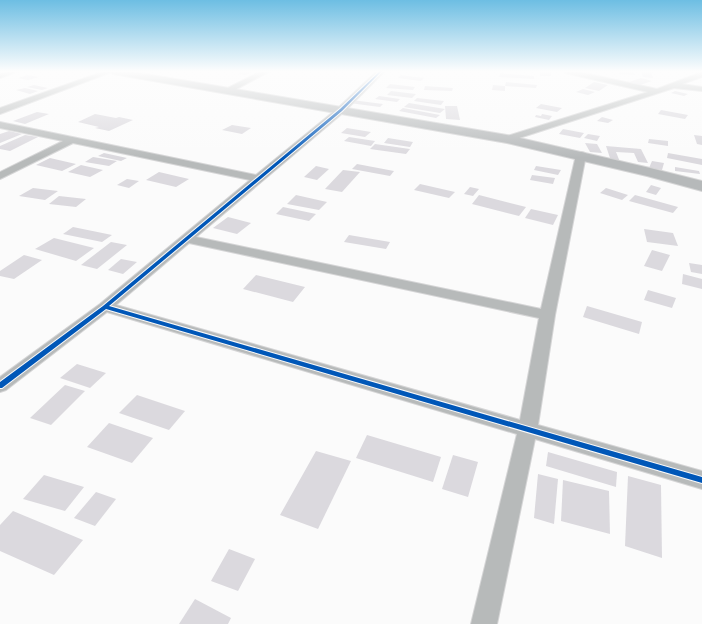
<svg xmlns="http://www.w3.org/2000/svg" width="702" height="624" viewBox="0 0 702 624" font-family="Helvetica,sans-serif">
  <style>
    .building { fill: #dbd9de }
    .lines { fill: none; stroke-linecap: round; stroke-linejoin: round }
    .minor-casing { stroke: #d5d5d6; stroke-width: 2 }
    .secondary-casing { stroke: #d5d5d6; stroke-width: 2 }
    .minor { fill: #b7baba; fill-rule: evenodd }
    .secondary { fill: #b6b9ba; fill-rule: evenodd }
    .cycleway-casing { stroke: #fbfbfb; stroke-width: 2 }
    .cycleway { fill: #0057b8; fill-rule: evenodd }
  </style>
  <rect width="100%" height="100%" fill="#fbfbfb"/>
  <g class="building">
    <path d="M241,71h14l-10,4 -7,-1 6,-2z"/>
    <rect x="540" y="71" width="11" height="5"/>
    <path d="M619,71h15l1,4 -16,-1z"/>
    <path d="M641,71l10,1 2,6 -10,-1z"/>
    <path d="M500,73l34,3v3l-35,-2z"/>
    <path d="M28,75l11,2 -11,3 -10,-2z"/>
    <path d="M401,75l23,3 -3,3 -23,-3z"/>
    <path d="M641,78l11,3 -15,5 -11,-3z"/>
    <path d="M506,82l31,3 -1,3 -31,-2z"/>
    <path d="M594,82l14,3 -9,6 -14,-3z"/>
    <path d="M390,84l25,3 -2,3 -27,-2z"/>
    <path d="M34,85l14,3 -6,2 -15,-3z"/>
    <path d="M493,85l12,1v5l-13,-1z"/>
    <path d="M425,86l28,2 -1,3 -28,-1z"/>
    <path d="M25,88l13,3 -8,3 -14,-4z"/>
    <path d="M583,89l12,3 -7,3 -12,-3z"/>
    <path d="M391,91l25,3 -4,4 -25,-3z"/>
    <path d="M675,91l13,3 -4,2 -13,-3z"/>
    <path d="M379,96l21,3 -3,3 -22,-3z"/>
    <path d="M417,98l27,3 -3,4 -27,-4z"/>
    <path d="M352,100l31,4 -3,3 -31,-4z"/>
    <path d="M409,103l36,6 -5,4 -36,-6z"/>
    <path d="M541,104l21,4 -5,4 -21,-4z"/>
    <path d="M445,106h12l3,14 -14,-1z"/>
    <path d="M403,108l37,7 -4,3 -37,-7z"/>
    <path d="M661,110l27,5 -3,4 -27,-5z"/>
    <path d="M37,112l12,2 -24,10 -12,-3z"/>
    <path d="M95,114l21,4 3,-1 14,3 -24,11 -14,-3 4,-1 -21,-5z"/>
    <path d="M542,114l10,2 -3,4 -14,-3 1,-2 5,1z"/>
    <path d="M602,117l11,3 -5,3 -11,-2z"/>
    <path d="M232,125l19,3 -9,6 -20,-4z"/>
    <path d="M347,128l24,4 -6,5 -24,-4z"/>
    <path d="M563,129l21,4 -4,5 -21,-4z"/>
    <path d="M9,131l13,3 -22,9v-9z"/>
    <path d="M588,134l12,2 -3,5 -13,-3z"/>
    <path d="M25,135l13,2 -28,14 -10,-2v-3z"/>
    <path d="M694,135l8,1v9l-5,-1z"/>
    <path d="M349,137l26,4 -4,5 -27,-5z"/>
    <path d="M388,138l25,4 -3,5 -26,-4z"/>
    <path d="M649,139l19,2v5l-20,-3z"/>
    <path d="M585,143l12,1 5,9 -12,-1z"/>
    <path d="M375,144l35,5 -4,5 -36,-5z"/>
    <path d="M606,146l35,3 7,14 -10,-1 -4,-9 -18,-1 4,10 -9,-1z"/>
    <path d="M104,153l23,5 -6,3 -23,-5z"/>
    <path d="M668,153l34,6v6l-35,-7z"/>
    <path d="M93,157l24,4 -8,5 -24,-4z"/>
    <path d="M50,158l26,6 -14,7 -26,-6z"/>
    <path d="M652,161l12,2 -2,7 -13,-2z"/>
    <path d="M357,164l37,7 -4,5 -38,-7z"/>
    <path d="M81,165l22,5 -13,7 -22,-5z"/>
    <path d="M316,166l13,3 -12,11 -13,-3z"/>
    <path d="M536,166l25,4 -3,5 -24,-5z"/>
    <path d="M675,167l24,4 1,3 -25,-3z"/>
    <path d="M343,170l17,2 -18,20 -17,-3z"/>
    <path d="M159,172l30,7 -13,8 -30,-7z"/>
    <path d="M532,175l23,3 -2,6 -23,-4z"/>
    <path d="M127,179l12,2 -10,7 -12,-3z"/>
    <path d="M420,184l35,8 -6,6 -35,-8z"/>
    <path d="M651,185l10,3 -5,7 -10,-3z"/>
    <path d="M470,187l9,2 -6,7 -9,-2z"/>
    <path d="M33,188l25,3 -13,9 -26,-4z"/>
    <path d="M606,188l22,7 -6,5 -22,-7z"/>
    <path d="M296,195l31,7 -8,8 -32,-6z"/>
    <path d="M479,195l47,12 -7,9 -47,-12z"/>
    <path d="M635,195l43,12 -5,6 -44,-12z"/>
    <path d="M59,196l27,3 -10,8 -27,-3z"/>
    <path d="M283,207l33,7 -7,7 -33,-7z"/>
    <path d="M531,209l27,6 -5,10 -28,-7z"/>
    <path d="M228,217l23,6 -14,11 -24,-6z"/>
    <path d="M73,227l39,8 -10,7 -39,-8z"/>
    <path d="M644,229l29,4 5,13 -31,-4z"/>
    <path d="M349,235l41,7 -4,7 -42,-7z"/>
    <path d="M54,238l40,10 -18,13 -41,-12z"/>
    <path d="M111,242l16,3 -30,24 -16,-4z"/>
    <path d="M652,250l18,5 -8,16 -18,-5z"/>
    <path d="M24,255l18,5 -28,19 -14,-3v-5z"/>
    <path d="M121,259l16,3 -14,12 -15,-4z"/>
    <path d="M689,263l13,2v9l-11,-2z"/>
    <path d="M683,274l19,5v10l-20,-5z"/>
    <path d="M256,275l49,12 -12,15 -50,-13z"/>
    <path d="M648,290l28,8 -4,10 -28,-8z"/>
    <path d="M587,306l55,16 -3,12 -56,-17z"/>
    <path d="M77,364l29,9 -16,15 -30,-10z"/>
    <path d="M65,385l20,6 -34,34 -21,-7z"/>
    <path d="M137,395l48,16 -16,19 -50,-17z"/>
    <path d="M109,423l44,15 -21,25 -45,-16z"/>
    <path d="M367,435l74,22 -8,25 -77,-24z"/>
    <path d="M316,451l35,10 -33,68 -38,-14z"/>
    <path d="M548,452l69,20 -1,15 -70,-21z"/>
    <path d="M453,455l25,7 -10,35 -26,-8z"/>
    <path d="M538,474l20,5 -4,45 -20,-6z"/>
    <path d="M44,475l40,12 -19,24 -42,-12z"/>
    <path d="M628,476l33,9 1,73 -37,-12z"/>
    <path d="M563,480l46,11 1,43 -49,-13z"/>
    <path d="M96,492l20,7 -21,27 -21,-8z"/>
    <path d="M13,511l70,29 -29,35 -54,-24v-26z"/>
    <path d="M229,549l26,10 -17,32 -27,-10z"/>
    <path d="M195,599l36,19 -3,6h-49z"/>
  </g>
  <g class="lines">
    <defs>
      <g id="minor">
        <path d="M9,71h10l-19,7v-4z"/>
        <path d="M105,71h9l-114,43v-6z"/>
        <path d="M261,71h9l-39,21h-6l-1,-2z"/>
        <path d="M377,71h8l-41,41 -148,125 345,72 35,-154 5,-3 4,1 1,2 -31,160 -17,110 164,46v18l-167,-50 -38,185h-26l46,-190 -410,-122 -101,78 -6,2v-15l100,-73 150,-124 -177,-37 -73,36v-7l63,-31 -63,-13v-6l256,53 82,-67zM189,243l350,75 -19,102 -404,-115z"/>
        <path d="M565,71h10l82,18 45,-17v5l-20,7 20,3v4l-28,-3 -164,53h-6l-2,-2 2,-2 144,-45 -83,-19z"/>
      </g>
      <path id="secondary" d="M108,71h20l379,64 143,33 52,13v10l-55,-15 -140,-33 -394,-69z"/>
    </defs>
    <use href="#minor" class="minor-casing"/>
    <use href="#secondary" class="secondary-casing"/>
    <use href="#minor" class="minor"/>
    <use href="#secondary" class="secondary"/>
    <defs>
      <path id="cycleway" d="M380,71h2l-40,40 -233,195 593,171v6l-596,-174 -104,79h-2v-6l103,-76 237,-197z"/>
    </defs>
    <use href="#cycleway" class="cycleway-casing"/>
    <use href="#cycleway" class="cycleway"/>
  </g>
  <linearGradient id="sky" x2="0" y2="1"><stop stop-color="#6dbee3"/><stop offset="0.45" stop-color="#fdfdfd"/><stop offset="1" stop-color="#fdfdfd" stop-opacity="0"/></linearGradient>
  <rect width="702" height="158" fill="url(#sky)"/>
</svg>
